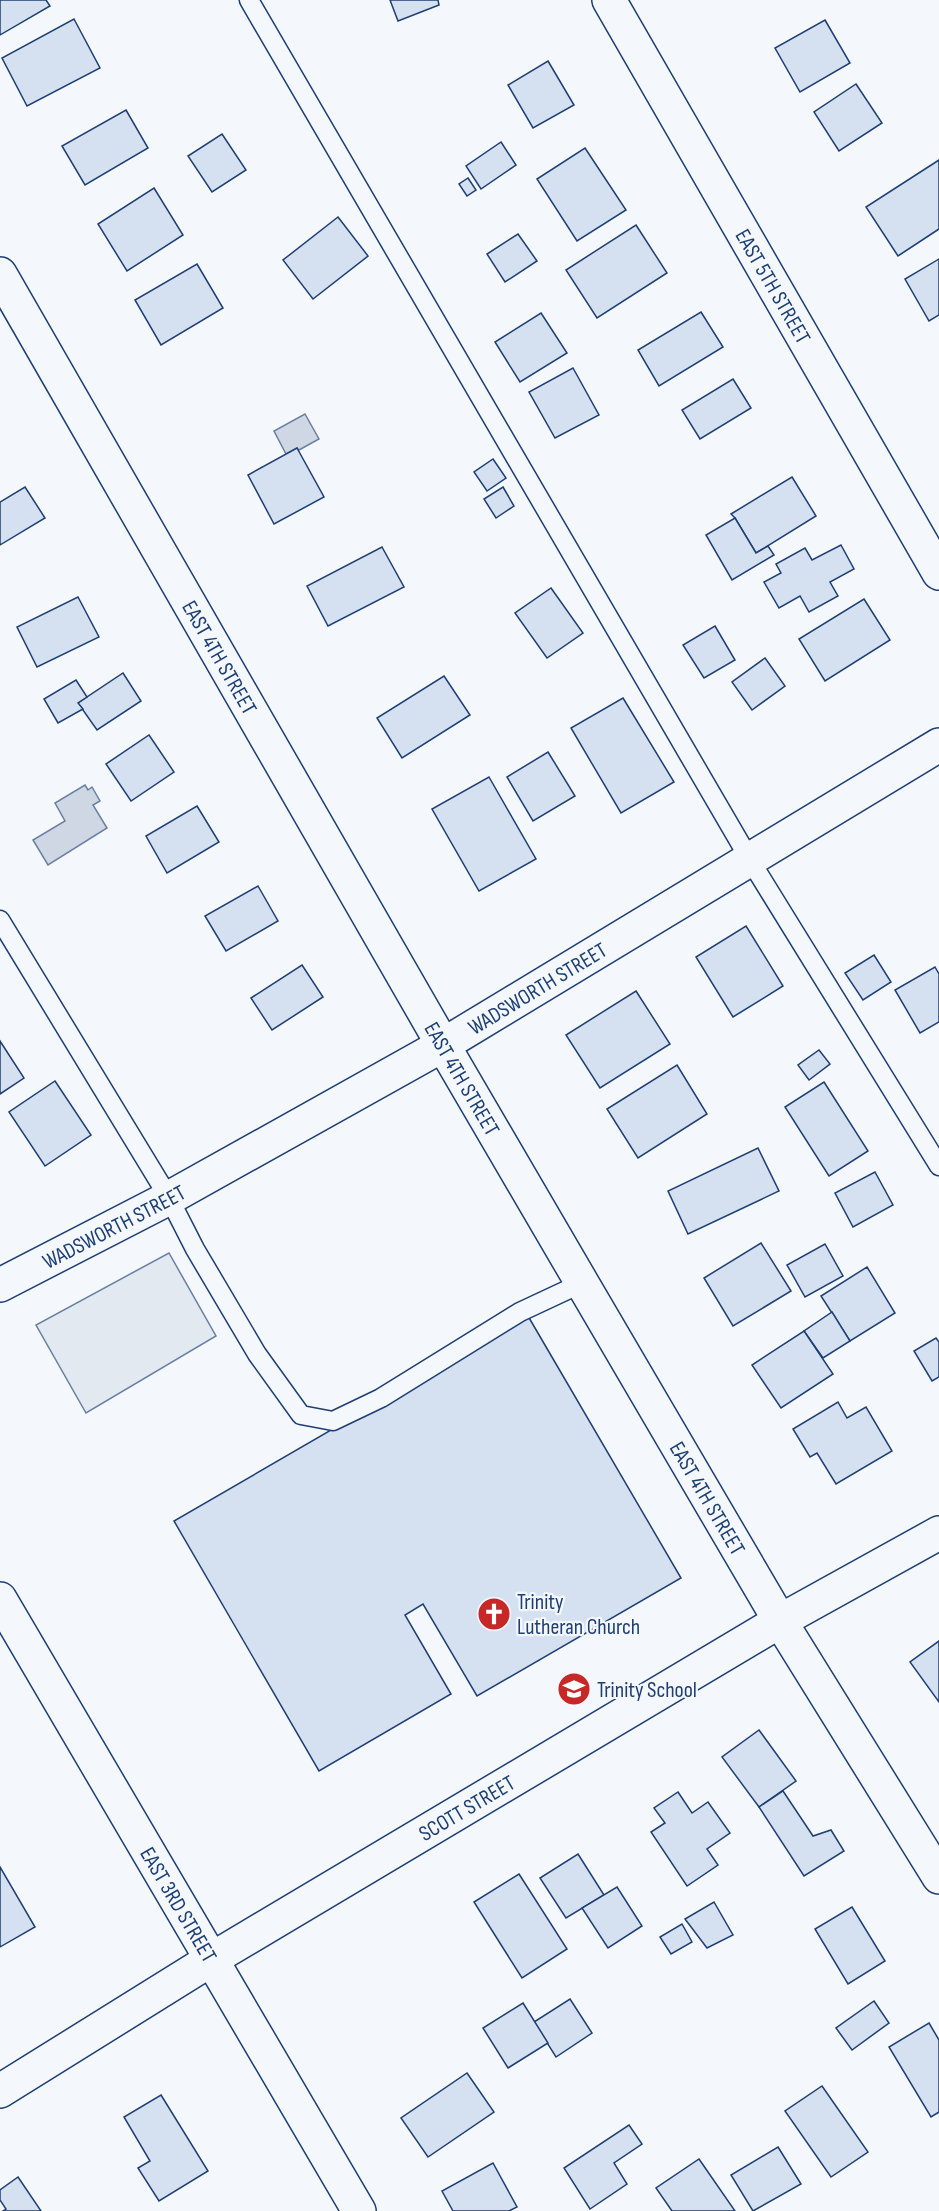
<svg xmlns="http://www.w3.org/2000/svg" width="939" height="2211" viewBox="0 0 939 2211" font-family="'Sofia Sans Condensed',sans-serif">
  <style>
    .green { fill: #e3e9f0; stroke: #687fa3; stroke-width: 1.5 }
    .water { fill: #cfd7e4; stroke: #687fa3; stroke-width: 1.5 }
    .building { fill: #d5e0f0; stroke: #1d3f73; stroke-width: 1.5 }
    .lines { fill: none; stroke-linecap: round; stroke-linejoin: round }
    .lane-casing { stroke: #1d3f73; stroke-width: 21 }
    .street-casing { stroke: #1d3f73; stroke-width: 36 }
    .lane { stroke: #f4f7fb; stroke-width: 18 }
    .street { stroke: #f4f7fb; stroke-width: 33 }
    .labels { text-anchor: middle; stroke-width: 4.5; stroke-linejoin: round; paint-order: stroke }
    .street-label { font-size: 22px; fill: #1d3f73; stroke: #f4f7fb }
    .poi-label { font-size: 22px; fill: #1d3f73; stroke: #f4f7fb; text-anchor: start }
  </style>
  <rect width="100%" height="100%" fill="#f4f7fb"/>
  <path class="green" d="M169,1253l47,83 -130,77 -50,-88z"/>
  <g class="water">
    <path d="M305,414l14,25 -20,11 -2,-2 -11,6 -12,-23z"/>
    <path d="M85,785l3,5 4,-3 8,14 -7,4 14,23 -59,37 -15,-25 32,-19 -10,-18z"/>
  </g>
  <g class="building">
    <path d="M0,0h46l4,6 -50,29z"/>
    <path d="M390,0h48l1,5 -41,16z"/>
    <path d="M74,19l26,49 -73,38 -25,-48z"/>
    <path d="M825,20l25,43 -50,29 -25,-44z"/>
    <path d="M548,61l26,44 -41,23 -25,-43z"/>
    <path d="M856,84l26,39 -43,28 -25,-39z"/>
    <path d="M126,110l22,38 -63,37 -23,-39z"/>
    <path d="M222,134l24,36 -34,22 -24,-36z"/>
    <path d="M501,142l15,23 -35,24 -15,-23z"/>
    <path d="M585,148l41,62 -49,31 -40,-62z"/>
    <path d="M939,160v69l-41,27 -32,-49z"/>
    <path d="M468,178l8,12 -9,6 -8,-12z"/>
    <path d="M154,188l29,47 -56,36 -29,-47z"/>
    <path d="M338,217l30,39 -55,43 -30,-39z"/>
    <path d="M636,225l31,48 -70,45 -31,-48z"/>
    <path d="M518,234l19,27 -32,21 -18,-28z"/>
    <path d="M939,259v56l-10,6 -24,-42z"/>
    <path d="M197,264l26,44 -62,37 -26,-45z"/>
    <path d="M701,312l22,35 -64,39 -21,-36z"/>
    <path d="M541,313l26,40 -47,29 -25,-40z"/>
    <path d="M573,368l26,47 -44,23 -26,-46z"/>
    <path d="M733,379l18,29 -51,31 -18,-29z"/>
    <path d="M297,448l27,49 -50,27 -26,-49z"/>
    <path d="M493,459l13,19 -19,13 -13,-19z"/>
    <path d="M792,477l24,39 -60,37 -21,-35 -4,-4z"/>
    <path d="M25,487l20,31 -45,27v-43z"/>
    <path d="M503,487l11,19 -18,12 -12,-19z"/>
    <path d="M735,518l21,35 12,-7 6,9 -42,25 -26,-45z"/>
    <path d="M841,545l13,24 -24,13 8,14 -29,16 -9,-16 -21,12 -15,-26 17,-9 -5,-9 29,-16 7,12z"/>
    <path d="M382,547l22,40 -76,39 -21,-40z"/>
    <path d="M551,588l32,45 -36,25 -32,-45z"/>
    <path d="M78,597l21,40 -62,30 -20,-40z"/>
    <path d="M864,599l26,41 -65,41 -26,-42z"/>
    <path d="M715,626l20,34 -31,18 -21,-33z"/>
    <path d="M765,658l20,28 -33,24 -20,-28z"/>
    <path d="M123,673l18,28 -44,29 -19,-27z"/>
    <path d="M444,676l26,39 -68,43 -25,-40z"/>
    <path d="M76,680l11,17 -9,6 5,6 -25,14 -14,-24z"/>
    <path d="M623,698l51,84 -53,31 -50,-85z"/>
    <path d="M149,735l25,37 -43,29 -25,-37z"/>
    <path d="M548,752l27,44 -42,25 -26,-44z"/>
    <path d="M489,777l47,82 -57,32 -47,-82z"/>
    <path d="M197,806l22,36 -52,31 -21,-37z"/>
    <path d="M258,886l20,35 -52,30 -21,-35z"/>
    <path d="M746,926l37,60 -50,31 -37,-60z"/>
    <path d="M874,955l17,27 -28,18 -18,-27z"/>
    <path d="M302,965l21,32 -51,33 -21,-32z"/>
    <path d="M935,967l4,7v48l-19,11 -25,-43z"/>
    <path d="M636,991l34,53 -70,44 -34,-53z"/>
    <path d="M0,1041l24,37 -24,16z"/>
    <path d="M819,1050l11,14 -21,16 -11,-15z"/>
    <path d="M677,1065l30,49 -69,44 -31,-49z"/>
    <path d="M55,1081l36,54 -46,31 -36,-54z"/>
    <path d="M824,1082l44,69 -39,25 -44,-69z"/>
    <path d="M758,1148l21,43 -91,43 -20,-43z"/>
    <path d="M875,1172l18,33 -40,22 -18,-34z"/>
    <path d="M761,1243l30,48 -58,35 -29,-48z"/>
    <path d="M825,1244l18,32 -38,21 -18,-32z"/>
    <path d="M867,1267l28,46 -45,28 -29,-45z"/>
    <path d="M832,1312l18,29 -27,17 -19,-27z"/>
    <path d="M528,1316l153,262 -204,118 -54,-92 -18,11 46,79 -132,77 -145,-250z"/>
    <path d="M804,1331l29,43 -52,34 -29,-43z"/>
    <path d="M936,1338l3,4v35l-7,4 -18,-30z"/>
    <path d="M838,1402l9,16 19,-11 26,44 -56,33 -19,-31 -7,4 -17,-28z"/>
    <path d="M939,1641v61l-29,-40z"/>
    <path d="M759,1730l37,51 -37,26 -37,-50z"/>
    <path d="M783,1791l30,45 18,-6 13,21 -40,25 -45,-69z"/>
    <path d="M678,1792l14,21 16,-11 22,31 -23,16 11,16 -31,21 -36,-54 14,-9 -11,-15z"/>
    <path d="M578,1854l26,41 -38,23 -26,-40z"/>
    <path d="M0,1867l35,60 -35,20z"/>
    <path d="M519,1874l48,75 -45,29 -48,-76z"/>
    <path d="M617,1887l25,39 -34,22 -26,-40z"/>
    <path d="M714,1902l19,33 -26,13 -22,-29z"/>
    <path d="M852,1907l33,54 -37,23 -33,-55z"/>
    <path d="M682,1924l10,18 -21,12 -11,-17z"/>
    <path d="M570,1999l22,34 -36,24 -22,-35z"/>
    <path d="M874,2001l15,22 -37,27 -16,-22z"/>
    <path d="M523,2003l25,40 -40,25 -25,-40z"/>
    <path d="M929,2023l10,17v72l-8,5 -42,-70z"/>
    <path d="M467,2073l27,39 -66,45 -27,-39z"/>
    <path d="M822,2086l46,66 -37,25 -46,-66z"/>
    <path d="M161,2095l47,76 -49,30 -21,-33 12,-7 -26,-44z"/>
    <path d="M629,2125l13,19 -28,19 13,21 -37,25 -26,-41z"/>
    <path d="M778,2147l23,37 -48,27 -22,-36z"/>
    <path d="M699,2159l36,52h-63l-16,-23z"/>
    <path d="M493,2163l24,44 -8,4h-56l-11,-20z"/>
    <path d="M18,2177l23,34h-38l3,-2 -6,-9v-10z"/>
  </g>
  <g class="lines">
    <defs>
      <g id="lane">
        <path d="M249,0l501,860 189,306"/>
        <path d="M0,920l169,278 26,51 62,105 44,61 32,6 48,-23 139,-86 62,-29"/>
      </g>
      <g id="street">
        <path id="s1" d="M609,0l330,573"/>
        <path id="s2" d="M0,274l443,771 139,238 198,338 159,256"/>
        <path id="s3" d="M0,1285l169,-87 274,-153 496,-300"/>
        <path id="s4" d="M0,1599l359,612"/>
        <path id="s5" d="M0,2091l212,-132 568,-338 159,-88"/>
      </g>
    </defs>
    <use href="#lane" class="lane-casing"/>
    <use href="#street" class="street-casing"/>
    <use href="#lane" class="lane"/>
    <use href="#street" class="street"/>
  </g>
  <defs>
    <symbol id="church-disc" viewBox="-11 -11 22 22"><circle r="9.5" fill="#c62828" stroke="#f4f7fb"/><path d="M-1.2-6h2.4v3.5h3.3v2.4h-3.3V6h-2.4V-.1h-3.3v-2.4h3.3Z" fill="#fff"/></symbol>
    <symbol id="school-disc" viewBox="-11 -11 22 22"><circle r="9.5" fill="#c62828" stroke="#f4f7fb"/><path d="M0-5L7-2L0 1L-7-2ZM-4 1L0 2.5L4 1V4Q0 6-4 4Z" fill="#fff"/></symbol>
  </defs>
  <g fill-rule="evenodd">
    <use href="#church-disc" x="475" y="1595" width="38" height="38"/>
    <use href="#school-disc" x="555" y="1670" width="38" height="38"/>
  </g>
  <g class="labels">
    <g class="street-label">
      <text dy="8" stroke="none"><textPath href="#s1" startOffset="330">EAST 5TH STREET</textPath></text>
      <text dy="8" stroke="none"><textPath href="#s2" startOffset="442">EAST 4TH STREET</textPath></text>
      <text dy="8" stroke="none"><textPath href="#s3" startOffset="614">WADSWORTH STREET</textPath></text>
      <text dy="8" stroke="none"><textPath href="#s2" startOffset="928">EAST 4TH STREET</textPath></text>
      <text dy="8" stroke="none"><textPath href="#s3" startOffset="128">WADSWORTH STREET</textPath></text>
      <text dy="8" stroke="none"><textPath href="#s2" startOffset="1414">EAST 4TH STREET</textPath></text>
      <text dy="8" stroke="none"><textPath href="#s5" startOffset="546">SCOTT STREET</textPath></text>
      <text dy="8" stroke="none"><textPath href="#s4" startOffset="354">EAST 3RD STREET</textPath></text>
    </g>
    <g class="poi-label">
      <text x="517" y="1609">Trinity<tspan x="517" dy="25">Lutheran Church</tspan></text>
      <text x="597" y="1697">Trinity School</text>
    </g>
  </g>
</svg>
